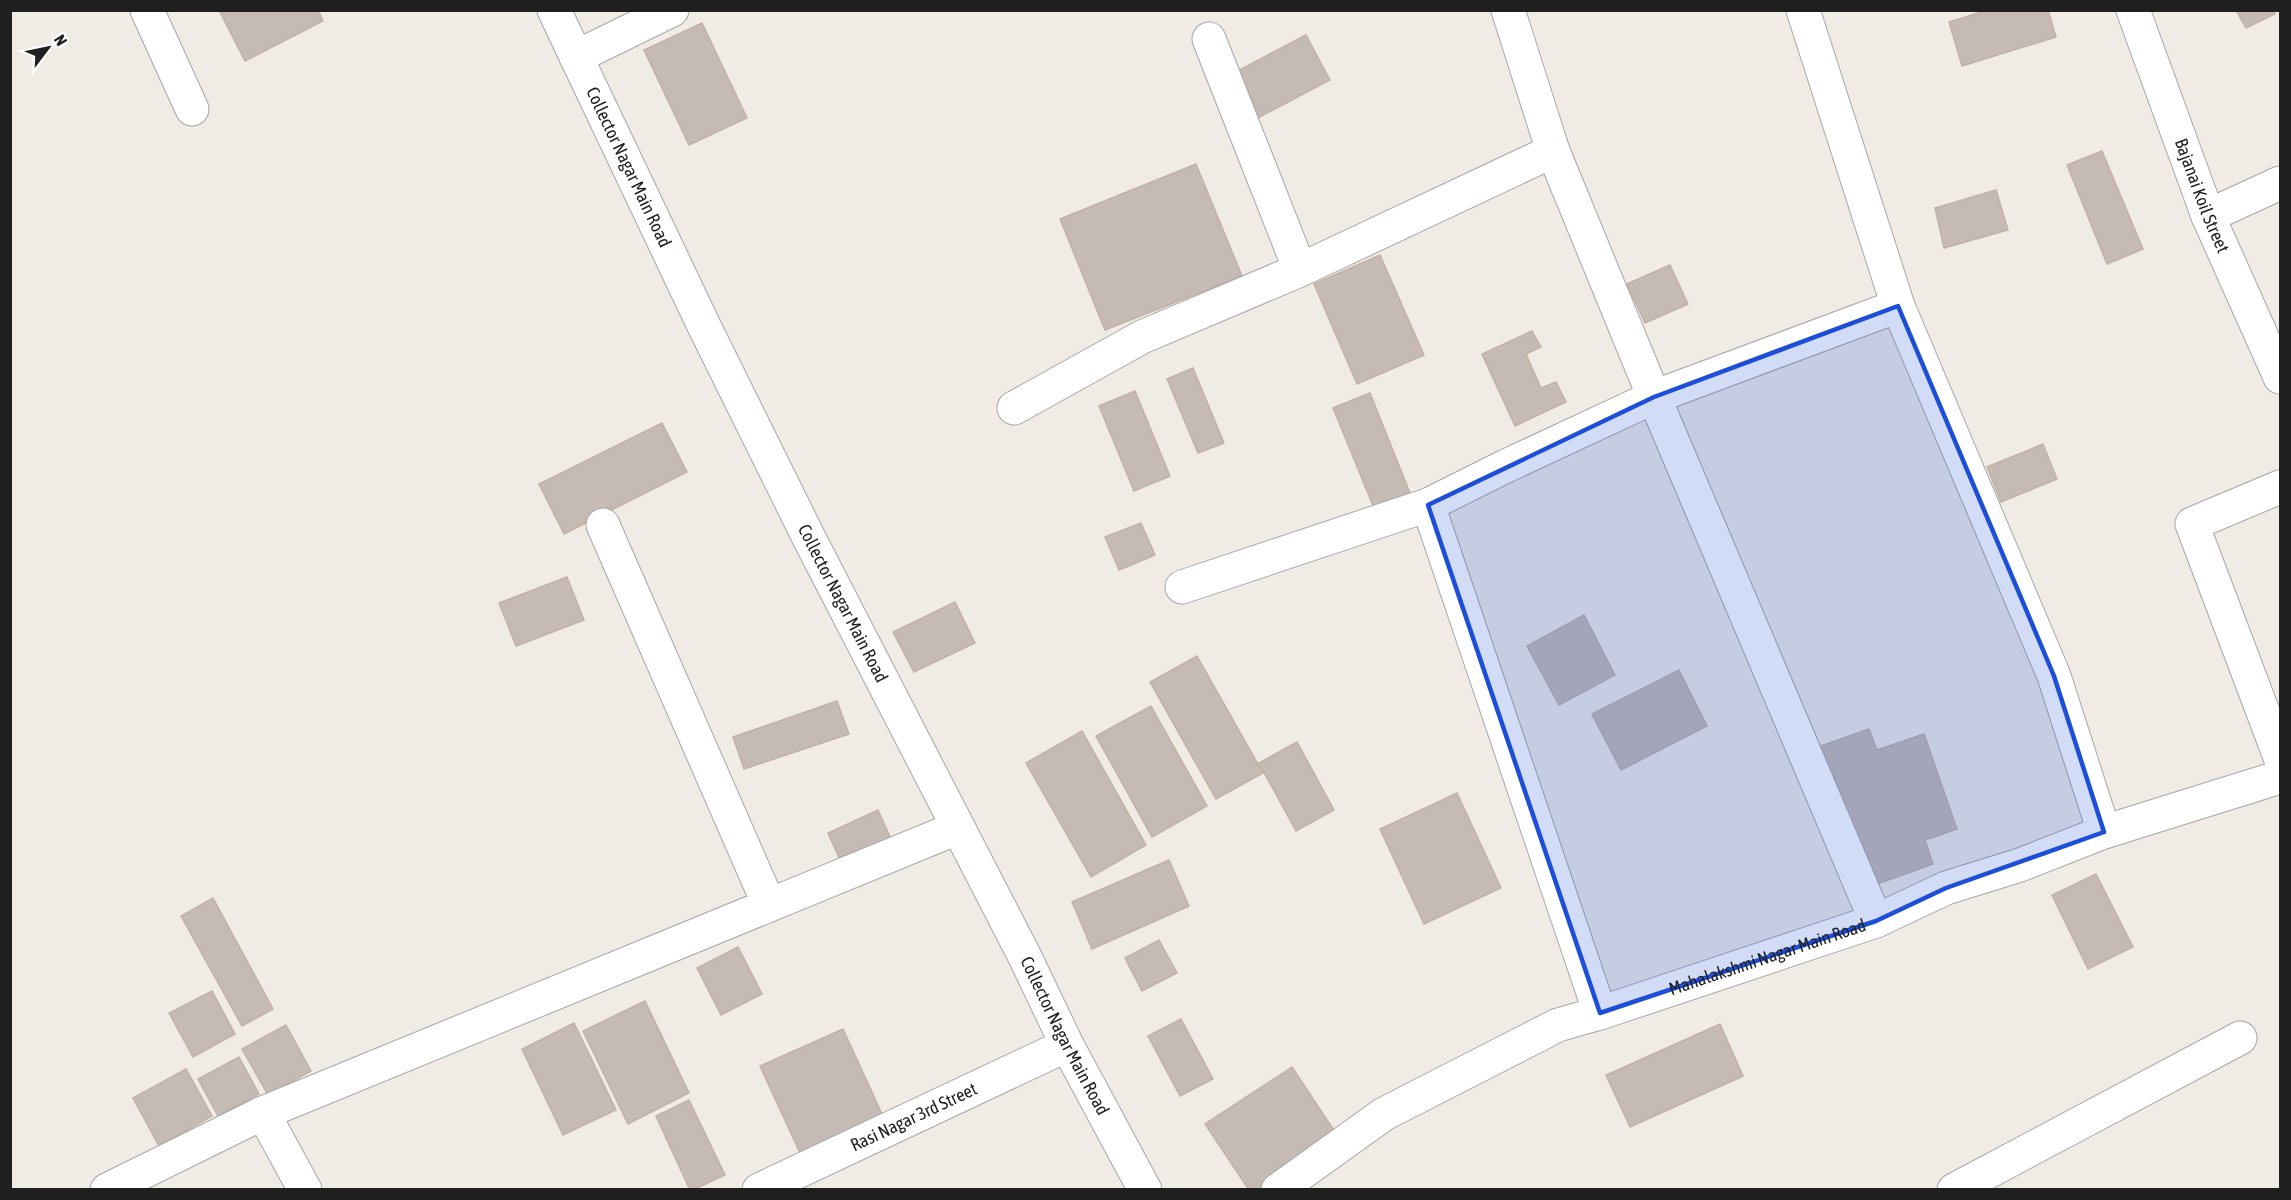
<svg xmlns="http://www.w3.org/2000/svg" width="2291" height="1200" viewBox="0 0 2291 1200" font-family="'Asap Condensed',sans-serif">
  <style>
    .building { fill: #c5bbb4; stroke: #c3b1a7; stroke-width: 1.5 }
    .lines { fill: none; stroke-linecap: round; stroke-linejoin: round }
    .minor-casing { stroke: #a6a6a6; stroke-width: 35 }
    .minor { stroke: #fff; stroke-width: 33 }
    .marked { fill: #1d4ed8; fill-opacity: 0.2; stroke: #1d4ed8; stroke-width: 4.5; stroke-linejoin: round }
    .labels { text-anchor: middle; stroke-width: 5; stroke-linejoin: round; paint-order: stroke }
    .street-label { font-size: 18px; fill: #1f1f1f; stroke: #fff }
  </style>
  <rect width="100%" height="100%" fill="#f0ece5"/>
  <g class="building">
    <path d="M219,10h99l5,11 -78,40z"/>
    <path d="M1988,10h60l8,27 -94,29 -13,-44z"/>
    <path d="M2236,10h37l2,4 -29,14z"/>
    <path d="M702,23l45,95 -58,27 -45,-95z"/>
    <path d="M1306,35l24,45 -76,40 -24,-45z"/>
    <path d="M2102,151l41,98 -36,15 -40,-99z"/>
    <path d="M1196,164l46,112 -137,54 -45,-111z"/>
    <path d="M1996,190l12,40 -64,18 -9,-40z"/>
    <path d="M1380,255l44,100 -67,29 -43,-100z"/>
    <path d="M1670,265l18,39 -43,19 -18,-39z"/>
    <path d="M1532,331l9,16 -15,7 15,34 15,-6 10,20 -51,24 -33,-72z"/>
    <path d="M1193,368l31,75 -26,10 -31,-74z"/>
    <path d="M1135,391l35,85 -36,15 -35,-85z"/>
    <path d="M1370,393l42,105 -36,15 -43,-105z"/>
    <path d="M662,423l25,49 -123,62 -25,-50z"/>
    <path d="M2043,444l14,35 -56,23 -14,-35z"/>
    <path d="M1141,523l14,32 -36,15 -14,-33z"/>
    <path d="M567,577l17,43 -68,26 -17,-43z"/>
    <path d="M955,602l20,41 -61,29 -21,-40z"/>
    <path d="M1584,615l31,60 -56,30 -32,-59z"/>
    <path d="M1197,656l66,117 -47,26 -66,-117z"/>
    <path d="M1679,670l28,56 -86,44 -29,-56z"/>
    <path d="M837,701l12,33 -105,35 -11,-32z"/>
    <path d="M1151,706l56,100 -55,31 -56,-101z"/>
    <path d="M1869,729l8,21 47,-16 33,95 -32,11 8,24 -67,24 -48,-141z"/>
    <path d="M1082,731l64,114 -55,32 -65,-114z"/>
    <path d="M1297,742l37,68 -38,21 -37,-68z"/>
    <path d="M1457,793l44,95 -77,36 -44,-95z"/>
    <path d="M878,810l13,29 -50,23 -13,-29z"/>
    <path d="M1169,860l20,46 -97,43 -20,-47z"/>
    <path d="M2096,874l37,73 -45,22 -36,-74z"/>
    <path d="M213,898l60,111 -31,17 -61,-110z"/>
    <path d="M1159,940l18,33 -35,18 -17,-33z"/>
    <path d="M738,947l24,47 -41,21 -24,-47z"/>
    <path d="M212,991l23,43 -42,23 -24,-44z"/>
    <path d="M645,1001l44,92 -61,31 -45,-93z"/>
    <path d="M1181,1019l32,60 -33,17 -32,-60z"/>
    <path d="M574,1023l42,87 -53,25 -41,-86z"/>
    <path d="M1720,1024l23,52 -113,51 -24,-52z"/>
    <path d="M286,1025l25,46 -43,24 -26,-46z"/>
    <path d="M843,1029l46,100 -83,37 -46,-100z"/>
    <path d="M239,1057l20,37 -41,22 -20,-37z"/>
    <path d="M1292,1067l49,74 -73,49h-19l-44,-66z"/>
    <path d="M186,1069l26,47 -53,30 -26,-48z"/>
    <path d="M689,1100l36,75 -32,15h-3l-34,-74z"/>
  </g>
  <g class="lines">
    <defs>
      <g id="minor">
        <path d="M147,10l45,99"/>
        <path id="s1" d="M554,10l150,316 105,212 216,419 42,88 78,145"/>
        <path d="M1508,10l45,141 101,246 222,524"/>
        <path d="M1803,10l95,296 156,370 50,156"/>
        <path id="s2" d="M2133,10l75,206 72,161"/>
        <path d="M1209,39l91,231"/>
        <path d="M576,57l96,-47"/>
        <path d="M2208,216l72,-33"/>
        <path d="M1014,408l128,-71 158,-67 253,-119"/>
        <path d="M2280,487l-88,37 88,233"/>
        <path d="M603,525l166,380"/>
        <path d="M1182,587l246,-82"/>
        <path d="M1600,1013l-172,-508 78,-39 148,-69 244,-91"/>
        <path d="M263,1113l42,77"/>
        <path d="M107,1190l156,-77 694,-285"/>
        <path id="s3" d="M759,1190l308,-145"/>
        <path id="s4" d="M1278,1190l106,-76 174,-89 42,-12 276,-92 70,-33 74,-23 84,-33 176,-55"/>
        <path d="M1954,1190l286,-152"/>
      </g>
    </defs>
    <use href="#minor" class="minor-casing"/>
    <use href="#minor" class="minor"/>
  </g>
  <path class="marked" d="M1898,306l156,370 50,156 -158,56 -70,33 -276,92 -172,-508 226,-108z"/>
  <g class="labels">
    <g class="street-label">
      <text dy="6" stroke="none"><textPath href="#s1" startOffset="174">Collector Nagar Main Road</textPath></text>
      <text dy="6" stroke="none"><textPath href="#s2" startOffset="198">Bajanai Koil Street</textPath></text>
      <text dy="6" stroke="none"><textPath href="#s1" startOffset="660">Collector Nagar Main Road</textPath></text>
      <text dy="6" stroke="none"><textPath href="#s4" startOffset="546">Mahalakshmi Nagar Main Road</textPath></text>
      <text dy="6" stroke="none"><textPath href="#s1" startOffset="1146">Collector Nagar Main Road</textPath></text>
      <text dy="6" stroke="none"><textPath href="#s3" startOffset="171">Rasi Nagar 3rd Street</textPath></text>
    </g>
  </g>
  <rect width="2291" height="1200" fill="none" stroke="#1f1f1f" stroke-width="24"/>
  <g transform="translate(48 48) rotate(58)" stroke="#ffffff" stroke-width="4.5" paint-order="stroke">
  <path d="M0-4.5L10 22L0 15L-10 22Z" fill="#1f1f1f"/>
  <text y="-9" font-size="16" font-weight="bold" text-anchor="middle" fill="#1f1f1f">N</text>
  </g>
</svg>
